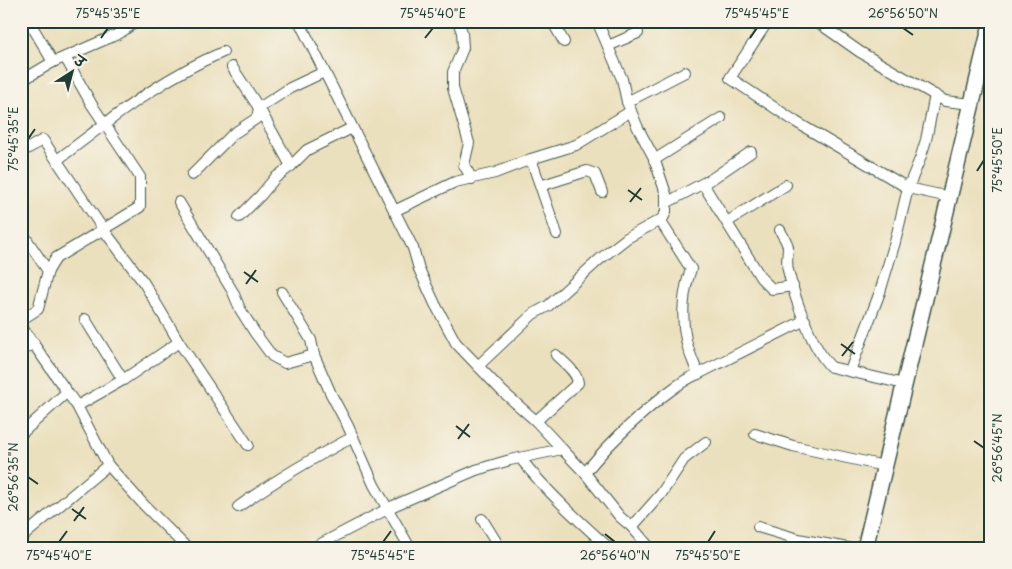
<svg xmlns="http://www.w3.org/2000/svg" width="1012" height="569" viewBox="0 0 1012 569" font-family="'Playpen Sans','Playpen Sans Deva',sans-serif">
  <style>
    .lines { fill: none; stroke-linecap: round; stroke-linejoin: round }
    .minor-casing { stroke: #3e5549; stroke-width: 12 }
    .secondary-casing { stroke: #3e5549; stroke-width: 18 }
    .minor { stroke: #fff; stroke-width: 10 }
    .secondary { stroke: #fff; stroke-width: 15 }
    .rail-casing { stroke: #1f3d34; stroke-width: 5.5 }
    .rail { stroke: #f7f3e8; stroke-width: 4; stroke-dasharray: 11; stroke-linecap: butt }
    .ticks { fill: none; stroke: #1f3d34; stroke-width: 2 }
    .neatline { fill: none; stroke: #1f3d34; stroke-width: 2 }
    .ticks-label { font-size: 12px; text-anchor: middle; fill: #1f3d34 }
  </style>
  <rect width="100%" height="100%" fill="#f7f3e8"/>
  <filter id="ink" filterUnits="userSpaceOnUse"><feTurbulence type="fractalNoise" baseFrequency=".02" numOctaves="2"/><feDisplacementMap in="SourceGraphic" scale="10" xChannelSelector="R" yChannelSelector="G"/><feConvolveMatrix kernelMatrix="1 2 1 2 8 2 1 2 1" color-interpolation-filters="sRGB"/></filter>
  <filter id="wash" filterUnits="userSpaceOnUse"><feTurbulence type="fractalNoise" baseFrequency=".0096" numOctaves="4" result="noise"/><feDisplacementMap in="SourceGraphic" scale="20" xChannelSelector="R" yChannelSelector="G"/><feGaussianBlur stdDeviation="1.12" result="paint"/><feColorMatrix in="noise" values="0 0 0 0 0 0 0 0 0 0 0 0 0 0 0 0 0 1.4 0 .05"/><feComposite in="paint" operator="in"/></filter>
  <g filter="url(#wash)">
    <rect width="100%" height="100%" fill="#ebe0bd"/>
  </g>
  <g filter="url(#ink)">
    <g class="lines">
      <defs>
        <g id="minor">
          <path d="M299,21l114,227 6,21 16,35 21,39 46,48 34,30 26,28"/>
          <path d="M458,21l4,11 1,16 -10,24v16l16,55 -5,22 8,14"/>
          <path d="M552,21l12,21"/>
          <path d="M768,21l-38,57 66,44 112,66 41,9"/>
          <path d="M816,21l44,31 85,49 27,3"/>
          <path d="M608,46l30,-13"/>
          <path d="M65,57l53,-23 19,-13"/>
          <path d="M21,81l32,-19"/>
          <path d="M627,102l58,-30"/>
          <path d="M21,152l22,-12 60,89 41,54 35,59 69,103"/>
          <path d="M531,159l26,75"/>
          <path d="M57,160c55,-41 102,-81 166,-108"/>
          <path d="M654,160l67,-42"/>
          <path d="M291,166l-32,-58 31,-20 34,-16"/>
          <path d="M192,175l41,-41 24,-16 2,-10 -27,-41"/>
          <path d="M703,184l58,94 11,11 21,-3"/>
          <path d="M540,186l47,-15 8,3 7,18"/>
          <path d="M179,202l54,90 7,17 15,24 17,23 13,7 29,-8 17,39 17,32 26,59 36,63"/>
          <path d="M666,203l47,-25 38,-26"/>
          <path d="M394,211l61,-29 40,-9 36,-14 45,-14 55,-34"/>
          <path d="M239,217l22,-22 14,-17 16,-12 16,-16 45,-22"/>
          <path d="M727,222l59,-37"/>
          <path d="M780,230c2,5 7,11 8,17 0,7 -2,15 0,23 6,26 24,79 43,97l73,17"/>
          <path d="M21,231l27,40"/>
          <path d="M282,292l29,48 3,15"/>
          <path d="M85,319l38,61"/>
          <path d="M21,320l17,-11 10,-38 8,-13 84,-51v-30l-48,-72 -27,-48 -12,5 -24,-41"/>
          <path d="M21,326l46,66"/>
          <path d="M21,351l13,-8"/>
          <path d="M478,366l55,-52 15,-8 52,-47 27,-21 35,-19"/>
          <path d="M850,371l30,-79 15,-50 13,-54 12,-29 6,-19 9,-45"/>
          <path d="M698,374l107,-54"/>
          <path d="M77,406l46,-26 56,-38"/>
          <path d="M536,421l42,-38c-1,-11 -14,-20 -22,-28"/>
          <path d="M21,434l46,-42 10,14 31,59 36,40 43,43"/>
          <path d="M755,434l38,12 91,20"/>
          <path d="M521,459c25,32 57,61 88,89"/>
          <path d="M585,473c22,-28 49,-53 77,-76 11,-8 22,-18 36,-23 -4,-11 -10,-23 -12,-34 -5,-23 -3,-49 5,-71l-30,-47 5,-10v-18l-12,-36 -16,-30 -11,-26 -5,-23 -25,-58"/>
          <path d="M238,507c37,-27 75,-49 115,-70"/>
          <path d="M482,519l18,29"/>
          <path d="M632,527l29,-33 23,-35 22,-17"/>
          <path d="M758,527l40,12 50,9"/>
          <path d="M21,538l87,-73"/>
          <path d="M313,548l80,-42 83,-36 34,-10 52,-11 23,24 35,44 12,10 18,21"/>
        </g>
        <path id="secondary" d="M865,548l126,-524"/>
      </defs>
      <use href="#minor" class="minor-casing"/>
      <use href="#secondary" class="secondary-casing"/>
      <use href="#minor" class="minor"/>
      <use href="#secondary" class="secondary"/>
      <defs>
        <path id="rail" d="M990,548l1,-3"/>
      </defs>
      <use href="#rail" class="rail-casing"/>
      <use href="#rail" class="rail"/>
    </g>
  </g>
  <path class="ticks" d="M903,28l10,7M101,38l7,-10M425,38l8,-10M750,38l7,-10M28,139l7,-10M977,171l7,-11M628,190l14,10M630,202l11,-14M244,272l14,10M246,284l10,-14M841,344l14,10M842,356l11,-14M456,426l14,11M458,439l11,-15M974,441l10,7M28,477l10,7M72,509l14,10M74,521l10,-14M605,534l10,8M59,542l8,-11M383,542l8,-11M708,542l7,-11"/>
  <rect width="1012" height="569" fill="none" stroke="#f7f3e8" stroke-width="55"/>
  <g transform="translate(72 72) rotate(36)" stroke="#f7f3e8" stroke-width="4" paint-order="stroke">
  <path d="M0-4L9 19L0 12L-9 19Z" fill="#1f3d34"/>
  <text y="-8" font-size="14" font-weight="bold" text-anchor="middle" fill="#1f3d34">उ</text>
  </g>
  <rect x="28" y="28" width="956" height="514" class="neatline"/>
  <g class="ticks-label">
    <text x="108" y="18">75°45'35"E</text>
    <text x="433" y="18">75°45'40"E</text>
    <text x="757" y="18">75°45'45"E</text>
    <text x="903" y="18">26°56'50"N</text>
    <text transform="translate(14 139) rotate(-90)" y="4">75°45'35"E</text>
    <text transform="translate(998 160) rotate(-90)" y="4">75°45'50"E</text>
    <text transform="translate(998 448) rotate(-90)" y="4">26°56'45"N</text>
    <text transform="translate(14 477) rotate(-90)" y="4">26°56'35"N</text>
    <text x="59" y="560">75°45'40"E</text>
    <text x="383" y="560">75°45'45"E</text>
    <text x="615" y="560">26°56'40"N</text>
    <text x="708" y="560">75°45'50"E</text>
  </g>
</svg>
